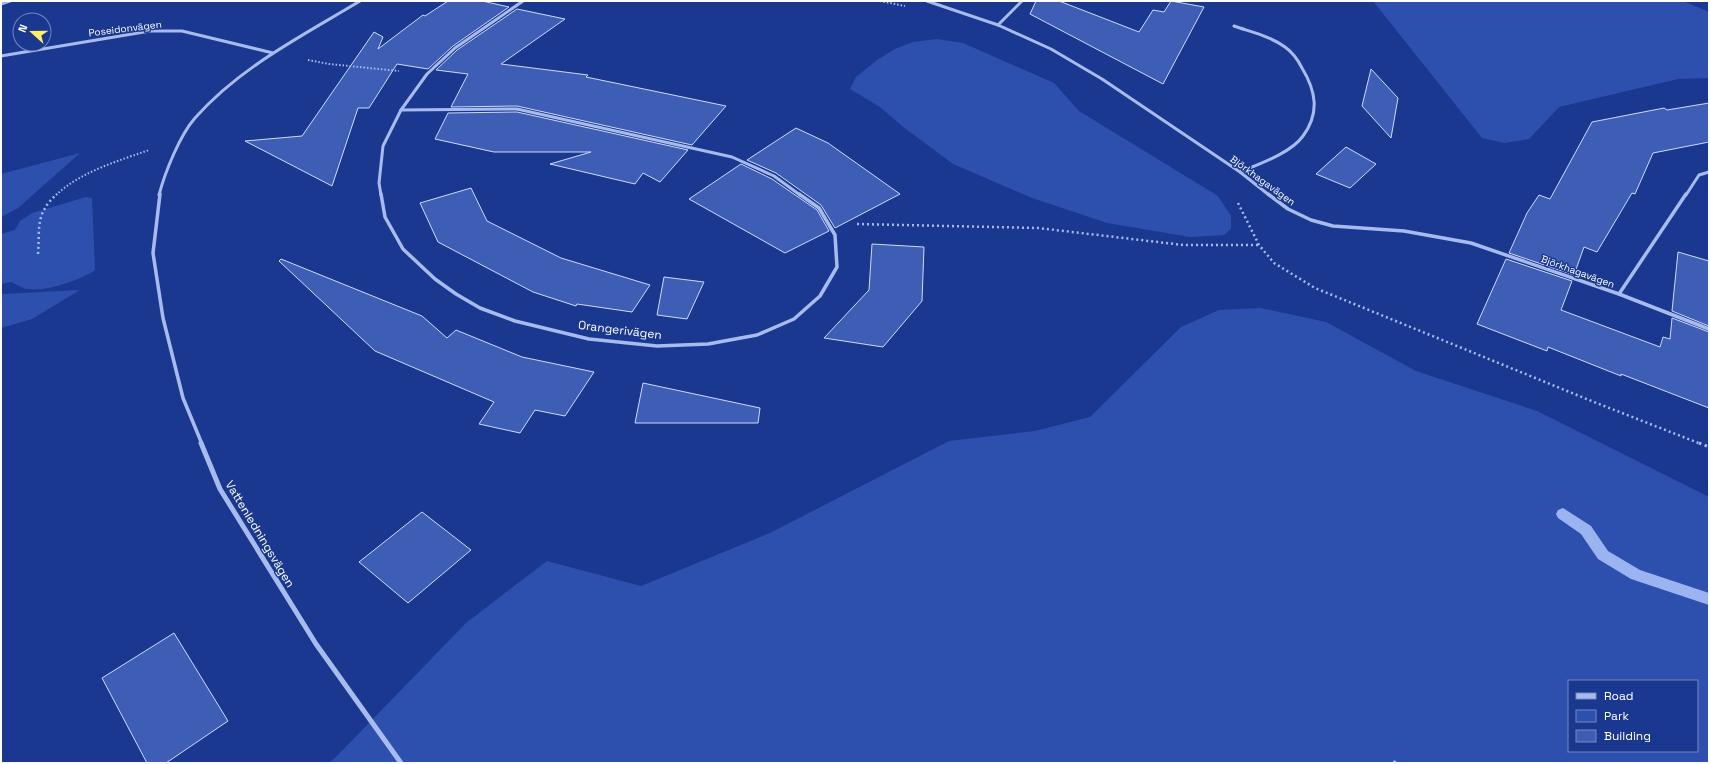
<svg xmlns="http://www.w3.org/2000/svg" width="1710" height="764" viewBox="0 0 1710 764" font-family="'Space Grotesk',sans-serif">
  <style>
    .green { fill: #2d50ae; fill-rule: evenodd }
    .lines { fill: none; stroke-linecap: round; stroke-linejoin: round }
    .stream { fill: #9bb3f1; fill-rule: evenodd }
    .building { fill: #3e5eb6; stroke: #cedafa }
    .path-far2 { stroke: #a8bbee; stroke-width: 2; stroke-dasharray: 1.5 2; stroke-linecap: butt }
    .path-far1 { stroke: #a8bbee; stroke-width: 2.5; stroke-dasharray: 2 3; stroke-linecap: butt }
    .path { stroke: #a8bbee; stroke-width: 3; stroke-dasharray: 2.5 3.5; stroke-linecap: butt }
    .street-far2 { stroke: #a8bbee; stroke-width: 3 }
    .street-far1 { stroke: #a8bbee; stroke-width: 3.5 }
    .street { stroke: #a8bbee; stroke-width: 5 }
    .labels { text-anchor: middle; stroke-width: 3; stroke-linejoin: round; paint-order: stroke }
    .far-street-label { font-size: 10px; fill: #fff; stroke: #1a3890 }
    .street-label { font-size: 12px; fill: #fff; stroke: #1a3890 }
  </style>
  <rect width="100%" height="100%" fill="#1a3890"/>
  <g class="green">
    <path d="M1373,1h310l26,11v66l-31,1 -119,28 -30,32 -25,4 -22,-5z"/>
    <path d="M937,39l26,4 91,40 25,28 139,85 13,20v13l-7,6 -34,2 -83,-14 -75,-25 -79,-34 -51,-38 -22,-19 -30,-18 6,-12 21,-17 18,-11 18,-7z"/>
    <path d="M80,153l-62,55 -17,9v-43z"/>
    <path d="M86,197l6,1 3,72c-14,10 -50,22 -67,19 -5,0 -12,-5 -17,-7l-10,2v-50l14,-4 5,-9 12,-8z"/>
    <path d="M80,290l-48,29 -31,9v-34z"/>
    <path d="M1260,308l66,14 90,49 121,40 172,86v266h-1380l6,-5 131,-135 81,-62 94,25 129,-53 179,-92 86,-10 55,-14 91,-90 38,-17zM1569,681h128v70h-128z"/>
  </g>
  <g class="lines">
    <path class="stream" d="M1563,508l28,18 17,25 32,19 69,23v12l-78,-26 -33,-20 -17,-25 -23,-16 -2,-4 2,-4z"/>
  </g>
  <g class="building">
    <path d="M448,1h34l27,6 -56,39 -25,23 -31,-5 -28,44h-11l-26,78 -87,-45 57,-5 72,-104 9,5 -5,12 45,-34 2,1z"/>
    <path d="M1036,1h23l80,31 14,-22 11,2 7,-11 33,6 -41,77 -133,-70z"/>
    <path d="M517,9l48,10 -64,45 87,11 -2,2 140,29 -34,39 -175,-39 -66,1 17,-33 -32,-4 21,-20z"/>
    <path d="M1371,69l27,29 -7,40 -29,-32z"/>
    <path d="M1709,103v39l-56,11 -18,41 -3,-1 -35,59 -13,-5 -10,28 -65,-22 18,-40 12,-18 11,4 42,-77 72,-14 3,2z"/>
    <path d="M517,112l171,38 -28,32 -17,-9 -8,11 -85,-20 41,-12h-97l-59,-13 13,-26z"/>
    <path d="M796,128l32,15 72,51 -65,34 -14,-23 -45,-32 -29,-13z"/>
    <path d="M1346,147l30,17 -26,24 -34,-14z"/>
    <path d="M741,164l31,15 45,31 12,21 -44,22 -96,-54z"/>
    <path d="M471,188l16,33 74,37 89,27 -18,27 -55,-8 -1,2 -43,-14 -95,-50 -18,-39z"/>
    <path d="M872,244l52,3 -2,54 -39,46 -59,-9 45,-48z"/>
    <path d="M1678,252l31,9v65l-37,-15z"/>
    <path d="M281,259l141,57 25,22 9,-8 66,27 72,15 -29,44 -30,-6 -15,23 -41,-9 15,-22 -119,-51 -96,-90z"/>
    <path d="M1506,259l66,22 -11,29 99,37 3,-10 7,2 2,-21 37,14v76l-88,-34v2l-73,-29 -1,4 -70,-27z"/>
    <path d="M664,277l40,5 -17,37 -30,-4z"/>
    <path d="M643,383l117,25 -2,15h-123z"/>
    <path d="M422,512l49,38 -63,53 -49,-41z"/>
    <path d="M174,633l54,88 -62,42h-19l-45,-85z"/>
  </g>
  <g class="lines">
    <g class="path-far2">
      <path d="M880,1l25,5"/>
      <path d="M308,60l21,4 70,7"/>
      <path d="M56,195c24,-23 62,-34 93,-45"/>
    </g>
    <g class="path-far1">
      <path d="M1238,203l21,42 15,18 41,25 279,114 107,42"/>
      <path d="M857,224l181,4 145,17h76"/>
      <path d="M38,254c2,-27 -3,-40 19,-60"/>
    </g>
    <g class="path">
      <path d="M1699,443l10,4"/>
      <path d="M1394,763l3,-4"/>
    </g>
    <g class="street-far2">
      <path d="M927,1l71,24 53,24 51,30 138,93 29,23"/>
      <path d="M1,4l9,-3"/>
      <path d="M998,25l24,-24"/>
      <path d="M1234,26c17,6 36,10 51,21 7,5 13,13 17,21 14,23 18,45 1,68 -12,17 -44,28 -63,36"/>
      <path d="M1,56l149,-25h32l91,22"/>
      <path d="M401,110l26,-36 28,-26 68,-47"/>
      <path d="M401,110l116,-1 215,48 42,19 26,19"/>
      <path d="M159,195c6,-23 21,-60 36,-77 45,-51 107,-82 165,-117"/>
      <path d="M381,195l-2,-12 4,-37 18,-36"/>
      <path d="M1686,195l13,-20 10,-3"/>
    </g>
    <g class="street-far1">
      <path d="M160,194l-7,59 10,65 20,80 19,46"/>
      <path d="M381,194l4,23 18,32 32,30 21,15 24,14 35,13 74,18 68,7 51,-2 49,-9 37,-16 26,-23 17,-29 -2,-32 -16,-27 -20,-14"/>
      <path d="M1268,194l20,15 23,11 22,6 71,5 67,12 148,51 90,35"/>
      <path d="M1619,294l67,-100"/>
    </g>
    <path class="street" d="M201,443l19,46 96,155 85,119"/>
  </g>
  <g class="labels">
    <g class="far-street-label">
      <text transform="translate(125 28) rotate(-7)" y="4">Poseidonvägen</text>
      <text transform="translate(1263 180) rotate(36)" y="4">Björkhagavägen</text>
      <text transform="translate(1578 271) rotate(20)" y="4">Björkhagavägen</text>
    </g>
    <g class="street-label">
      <text transform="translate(620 330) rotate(7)" y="4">Orangerivägen</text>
      <text transform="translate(260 534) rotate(59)" y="4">Vattenledningsvägen</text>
    </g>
  </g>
  <rect width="1710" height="764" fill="none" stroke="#ffffff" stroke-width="4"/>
  <rect x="1568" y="680" width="130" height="72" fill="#1a3890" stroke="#7688bc"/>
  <rect x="1576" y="693" width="20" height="6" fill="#a8bbee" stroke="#7688bc"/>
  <text x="1604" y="700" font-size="12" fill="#ffffff">Road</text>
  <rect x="1576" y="710" width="20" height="12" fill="#2d50ae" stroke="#7688bc"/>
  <text x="1604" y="720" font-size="12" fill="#ffffff">Park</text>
  <rect x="1576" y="730" width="20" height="12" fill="#3e5eb6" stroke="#7688bc"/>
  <text x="1604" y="740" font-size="12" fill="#ffffff">Building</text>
  <g transform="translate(32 32) rotate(291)"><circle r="19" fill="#1a3890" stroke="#7688bc"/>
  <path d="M0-3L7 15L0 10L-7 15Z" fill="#ffef66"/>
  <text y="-6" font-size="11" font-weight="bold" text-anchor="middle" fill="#ffffff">N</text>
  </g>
</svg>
